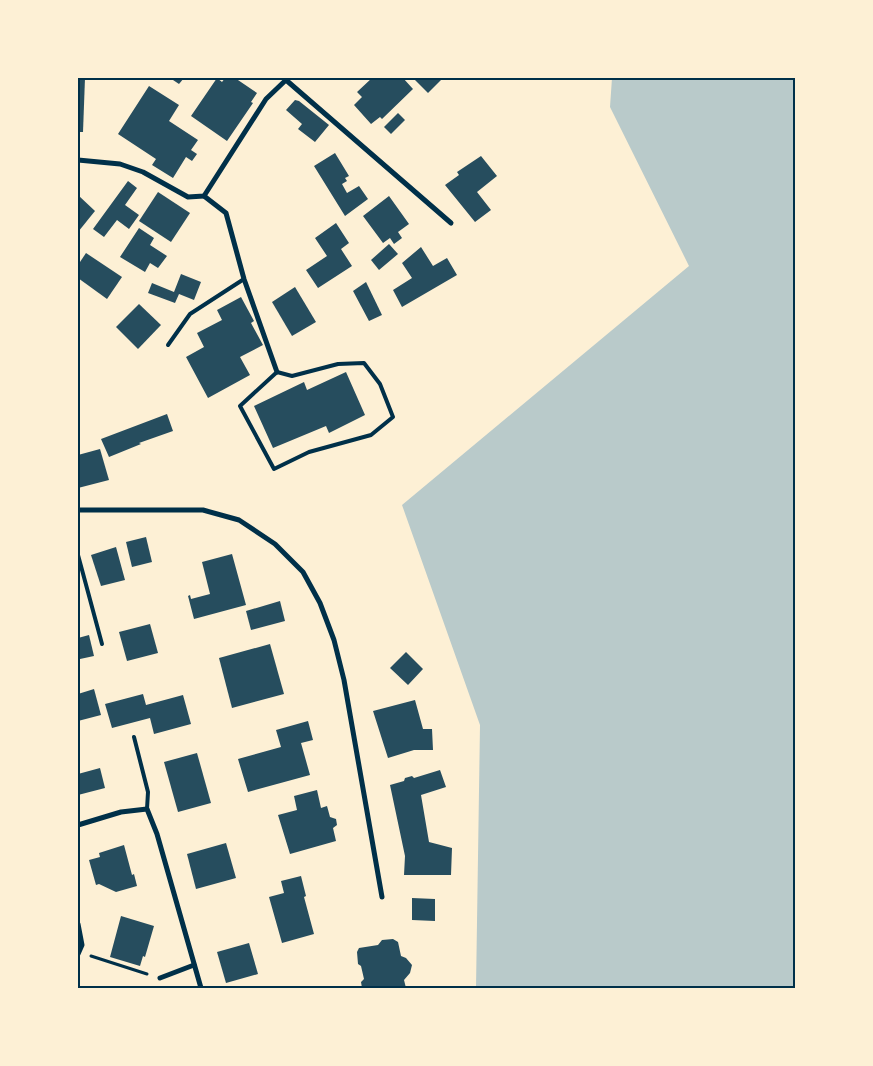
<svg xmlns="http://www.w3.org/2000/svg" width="873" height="1066" viewBox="0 0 873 1066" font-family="'Sofia Sans Condensed',sans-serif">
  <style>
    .green { fill: #b9caca }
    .building { fill: #264d5e }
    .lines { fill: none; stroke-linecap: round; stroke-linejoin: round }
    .path { stroke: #003049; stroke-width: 3 }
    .service { stroke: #003049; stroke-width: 4 }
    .minor { stroke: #003049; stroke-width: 5 }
    .neatline { fill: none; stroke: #003049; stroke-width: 2 }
  </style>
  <rect width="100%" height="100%" fill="#fdf0d5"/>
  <path class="green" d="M612,78h183v910h-319l4,-263 -78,-220 287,-239 -79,-159z"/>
  <g class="building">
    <path d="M78,78h7l-2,54h-5z"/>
    <path d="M170,78h14l-5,6z"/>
    <path d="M217,78l5,4 3,-4h10l22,15 -6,9 2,1 -26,38 -36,-25z"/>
    <path d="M372,78h31l10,11 -31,30 -2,-2 -9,7 -17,-19 8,-8 -5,-5z"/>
    <path d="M413,78h30l-15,15z"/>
    <path d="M149,86l30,19 -10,16 29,19 -7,10 6,4 -5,7 -6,-4 -13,21 -21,-13 4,-6 -38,-25z"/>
    <path d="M295,100l4,1 30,24 -14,17 -17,-13 4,-5 -16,-14z"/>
    <path d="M398,113l7,7 -14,14 -7,-7z"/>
    <path d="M335,153l14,23 -4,2 2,3 -5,3 5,9 12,-7 9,13 -23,17 -31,-50z"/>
    <path d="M481,156l16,20 -20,16 14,18 -16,12 -30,-37 14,-10 -2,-3z"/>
    <path d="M128,181l9,7 -12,17 14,10 -10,14 -12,-9 -13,17 -11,-8z"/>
    <path d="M158,192l32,21 -19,29 -32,-21z"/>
    <path d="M78,195l17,16 -17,21z"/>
    <path d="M389,196l20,28 -11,8 4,6 -8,6 -4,-6 -7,5 -20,-27z"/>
    <path d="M336,223l13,20 -8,6 11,17 -34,22 -12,-18 21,-14 -12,-18z"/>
    <path d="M139,228l15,10 -4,7 17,11 -9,12 -8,-5 -5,9 -25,-15z"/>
    <path d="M389,244l9,10 -19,16 -8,-10z"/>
    <path d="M421,247l12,19 14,-8 10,17 -55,32 -9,-17 19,-12 -10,-15z"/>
    <path d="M86,253l36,24 -15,22 -29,-21v-13z"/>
    <path d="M181,274l20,8 -7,18 -15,-6 -4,9 -27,-10 4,-10 22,9z"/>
    <path d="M366,282l16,33 -13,6 -16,-30z"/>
    <path d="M295,287l21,35 -24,14 -20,-34z"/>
    <path d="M241,297l13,24 -3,2 12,22 -23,12 10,18 -42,23 -22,-41 18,-10 -7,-14 25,-13 -5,-10z"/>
    <path d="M139,304l22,21 -23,24 -22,-22z"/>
    <path d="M346,372l19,43 -36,18 -3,-7 -53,22 -19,-42 50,-24 3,8z"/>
    <path d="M167,414l6,17 -34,12 2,1 -32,13 -8,-18z"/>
    <path d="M100,449l9,31 -31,8v-33z"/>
    <path d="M146,537l6,25 -20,5 -6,-25z"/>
    <path d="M116,547l9,33 -24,6 -10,-31z"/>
    <path d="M232,554l14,51 -52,14 -6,-23 2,-1 1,4 19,-5 -8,-32z"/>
    <path d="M280,601l5,20 -34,9 -5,-19z"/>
    <path d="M150,624l8,29 -31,8 -8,-29z"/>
    <path d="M89,635l5,21 -14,3 -2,-11v-10z"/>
    <path d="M270,644l14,50 -52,14 -13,-50z"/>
    <path d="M406,652l17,17 -15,16 -18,-17z"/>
    <path d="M94,689l7,26 -23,6v-27z"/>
    <path d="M143,694l3,11 37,-10 8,29 -37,10 -4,-16 -38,10 -7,-24z"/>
    <path d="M415,700l8,29h9l1,21h-19l-26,8 -15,-47z"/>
    <path d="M308,721l5,19 -12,3 9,32 -62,17 -10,-33 43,-12 -5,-17z"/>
    <path d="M197,753l14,50 -33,9 -14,-50z"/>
    <path d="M100,768l5,20 -27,7v-21z"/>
    <path d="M440,770l6,17 -25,8 8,47 23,6 -1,27h-47l1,-19 -15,-71 14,-4 1,-3 7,-2 2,2z"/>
    <path d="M317,790l4,18 6,-2 3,11 6,2 1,6 -4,3 3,13 -46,13 -12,-39 19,-5 -3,-14z"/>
    <path d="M226,843l10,35 -40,11 -9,-35z"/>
    <path d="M124,845l8,30 2,-1 3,12 -21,6 -17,-8 -3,1 -7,-25 11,-3 -1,-4z"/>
    <path d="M301,876l5,20 -2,1 10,37 -32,9 -13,-46 15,-4 -3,-12z"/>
    <path d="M412,898l23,1v22l-23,-1z"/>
    <path d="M121,916l33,10 -9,31 -2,-1 -3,10 -30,-9z"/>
    <path d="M393,939l5,3 3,14 5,2 6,7 -2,8 -6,7 2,8h-44l-1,-6 3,-3 -3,-13 -3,-2 -1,-12 2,-4 19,-3 4,-5z"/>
    <path d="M249,943l9,31 -32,9 -9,-31z"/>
  </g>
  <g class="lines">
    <path class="path" d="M91,956l56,18"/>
    <g class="service">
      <path d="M168,345l22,-31 54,-35"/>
      <path d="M364,363l16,21 13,33 -22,18 -62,17 -35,17 -34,-63 37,-34 15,4 46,-12z"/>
      <path d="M78,555l24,89"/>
      <path d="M134,737l14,55 -1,17"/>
    </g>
    <g class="minor">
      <path d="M286,80l165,143"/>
      <path d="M78,160l42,4 23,8 45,25 16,-1 62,-97 22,-21"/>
      <path d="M204,196l22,17 18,66 33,93"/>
      <path d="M78,510h125l36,10 36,24 28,28 17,31 14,37 10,40 38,217"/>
      <path d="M78,825l43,-13 26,-3 10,25 44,154"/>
      <path d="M78,924l4,21 -4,9"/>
      <path d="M160,978l34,-13"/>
    </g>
  </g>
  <rect width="873" height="1066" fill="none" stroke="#fdf0d5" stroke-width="158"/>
  <rect x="79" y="79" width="715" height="908" class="neatline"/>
</svg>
